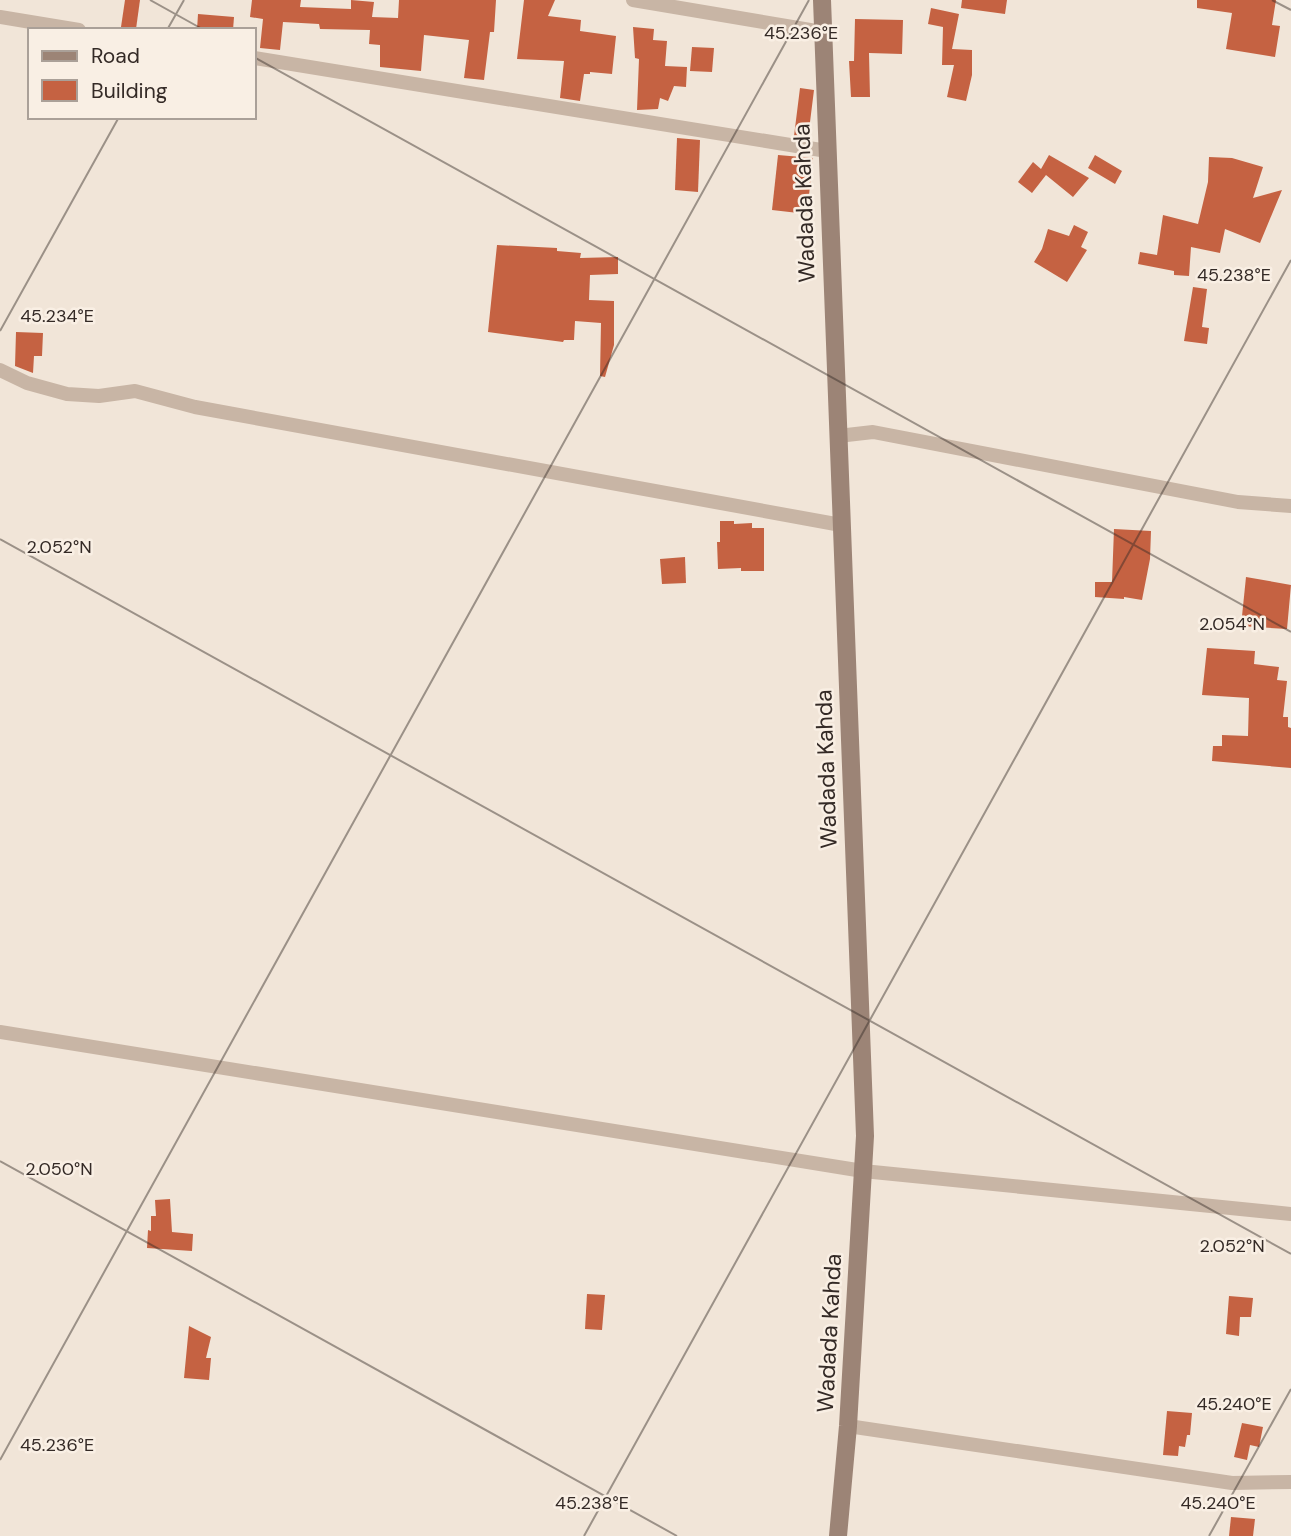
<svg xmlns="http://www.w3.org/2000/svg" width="1291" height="1536" viewBox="0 0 1291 1536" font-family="'DM Sans',sans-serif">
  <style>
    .building { fill: #c56242 }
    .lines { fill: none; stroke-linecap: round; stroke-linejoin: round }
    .minor { stroke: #c8b5a5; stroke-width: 14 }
    .secondary { stroke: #9c8476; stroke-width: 18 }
    .ticks { fill: none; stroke: #342a26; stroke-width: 2; stroke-opacity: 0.45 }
    .labels { text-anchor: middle; stroke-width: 5; stroke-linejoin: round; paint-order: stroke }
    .street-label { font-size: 23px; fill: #342a26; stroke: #f9efe4 }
    .ticks-label { font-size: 18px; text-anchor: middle; fill: #342a26; stroke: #f9efe4; stroke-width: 5; stroke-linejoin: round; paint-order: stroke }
  </style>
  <rect width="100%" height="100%" fill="#f1e5d8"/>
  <g class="building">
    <path d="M125,0h15l-4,29 -15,-2z"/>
    <path d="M252,0h49l-1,7 51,2v-9l23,2 -2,15 26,1 1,-18h97l-2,32h-4l-6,48 -20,-2 5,-38 -45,-5 -3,36 -41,-4v-22l-11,-1 1,-14 -50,-1 -1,-5 -36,-2 -3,28 -20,-2 3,-29 -13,-2z"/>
    <path d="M524,0h31l-7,16 33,4 -1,11 36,5 -4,38 -22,-2v2h-6l-4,27 -20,-3 4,-37 -47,-2z"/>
    <path d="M962,0h45l-2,14 -44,-6z"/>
    <path d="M1197,0h79l-4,25 8,1 -5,31 -49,-8 6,-36 -35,-5z"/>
    <path d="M931,8l28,6 -7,35 20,1v25l-6,26 -19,-4 7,-32h-12l1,-38 -15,-3z"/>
    <path d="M198,14l36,3 -1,13h-36z"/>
    <path d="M855,19l48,1 -1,34 -33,-1 1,44h-19l-2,-36h5z"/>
    <path d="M633,27l21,2 -1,11 14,1 -2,25 22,1 -1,20 -12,-1 -6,15 -8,-3 -2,11 -21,1 2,-51 -4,-1z"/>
    <path d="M692,47l22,1 -2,24 -22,-1z"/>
    <path d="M800,88l14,2 -6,48 -14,-2z"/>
    <path d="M677,138l23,2 -2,52 -23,-2z"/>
    <path d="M778,155l35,3 -6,56 -35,-4z"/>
    <path d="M1049,155l40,23 -16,19 -27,-22 -14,18 -14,-11 15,-20 8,7z"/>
    <path d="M1095,155l27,16 -7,13 -27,-16z"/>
    <path d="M1209,157l23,1 31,9 -10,31 29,-8 -22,53 -35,-14 -5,24 -29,-6 -2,29 -15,-1v-4l-36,-7 2,-12 17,3 6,-40 35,9 10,-42z"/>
    <path d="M1074,225l14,7 -7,15 6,3 -20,32 -33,-20 8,-13 6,-20 21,7z"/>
    <path d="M497,245l60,3v3l24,2 -1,5 38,-1v17l-28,1 -1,25 25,1v44l-9,32 -5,-1 1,-53 -26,-2 -1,19h-10l-1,2 -75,-10z"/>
    <path d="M1193,287l14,2 -5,38 7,1 -2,16 -23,-3z"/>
    <path d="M16,332l27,1 -1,23h-8l-1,17 -18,-7z"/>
    <path d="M720,521h14v3l18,-1v5h12v43h-23v-3l-23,1 -1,-27h3z"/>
    <path d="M1114,529l37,2 -1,28 -8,41 -18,-3v2l-29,-2v-15h17z"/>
    <path d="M685,557l1,26 -24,1 -2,-25z"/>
    <path d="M1246,577l45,8 -4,44 -46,-3z"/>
    <path d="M1207,648l48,3 -1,13 25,3 -2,13 10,1 -4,36h5v10l3,1v40l-79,-7 1,-15h9v-11l26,1 1,-38 -47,-3z"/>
    <path d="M170,1199l2,33 21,2 -1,17 -45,-3 1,-18 3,1v-15h5l-1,-16z"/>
    <path d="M587,1294l18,1 -3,35 -17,-1z"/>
    <path d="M1229,1296l24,2 -2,19h-11l-1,19 -13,-2z"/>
    <path d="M189,1326l22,11 -5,21h5l-2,22 -25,-2z"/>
    <path d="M1167,1411l25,2 -2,22h-3l-2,12 -6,-1 -1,10 -15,-1z"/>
    <path d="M1242,1423l21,4 -4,20 -9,-2 -3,15 -13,-3z"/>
    <path d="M1231,1517l24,2 -2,17h-24z"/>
  </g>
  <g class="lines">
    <g class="minor">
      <path d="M633,0l189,32"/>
      <path d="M0,17l79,13"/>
      <path d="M254,58l573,93"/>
      <path d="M0,370l27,13 40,11 32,2 36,-5 60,16 646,118"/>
      <path d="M838,436l35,-4 365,70 53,4"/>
      <path d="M0,1032l863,139 428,43"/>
      <path d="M848,1426l384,57 59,-1"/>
    </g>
    <path class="secondary" d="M822,0l43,1136 -17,290 -10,110"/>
  </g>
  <path class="ticks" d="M150,0l54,30M1272,0l19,10M167,30l17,-30M254,57l1037,575M0,331l119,-214M0,539l1291,715M0,1161l677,375M0,1460l809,-1460M584,1536l707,-1276M1209,1536l82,-147"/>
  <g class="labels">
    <g class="street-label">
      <text transform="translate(804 203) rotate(-92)" y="8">Wadada Kahda</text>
      <text transform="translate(826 769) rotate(-92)" y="8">Wadada Kahda</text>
      <text transform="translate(829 1333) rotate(-87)" y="8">Wadada Kahda</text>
    </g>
  </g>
  <g class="ticks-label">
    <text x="801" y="39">45.236°E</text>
    <text x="1234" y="281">45.238°E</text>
    <text x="57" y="322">45.234°E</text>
    <text x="59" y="553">2.052°N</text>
    <text x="1232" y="630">2.054°N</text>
    <text x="59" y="1175">2.050°N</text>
    <text x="1232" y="1252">2.052°N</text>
    <text x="1234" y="1410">45.240°E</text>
    <text x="57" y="1451">45.236°E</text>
    <text x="592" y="1509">45.238°E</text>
    <text x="1218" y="1509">45.240°E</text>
  </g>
  <rect x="28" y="28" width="228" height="91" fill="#f9efe4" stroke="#aaa098" stroke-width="2"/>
  <rect x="42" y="51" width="35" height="10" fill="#9c8476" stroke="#aaa098" stroke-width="2"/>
  <text x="91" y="63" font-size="21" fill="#342a26">Road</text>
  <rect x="42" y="80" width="35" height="21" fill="#c56242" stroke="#aaa098" stroke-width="2"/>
  <text x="91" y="98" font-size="21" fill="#342a26">Building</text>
</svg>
